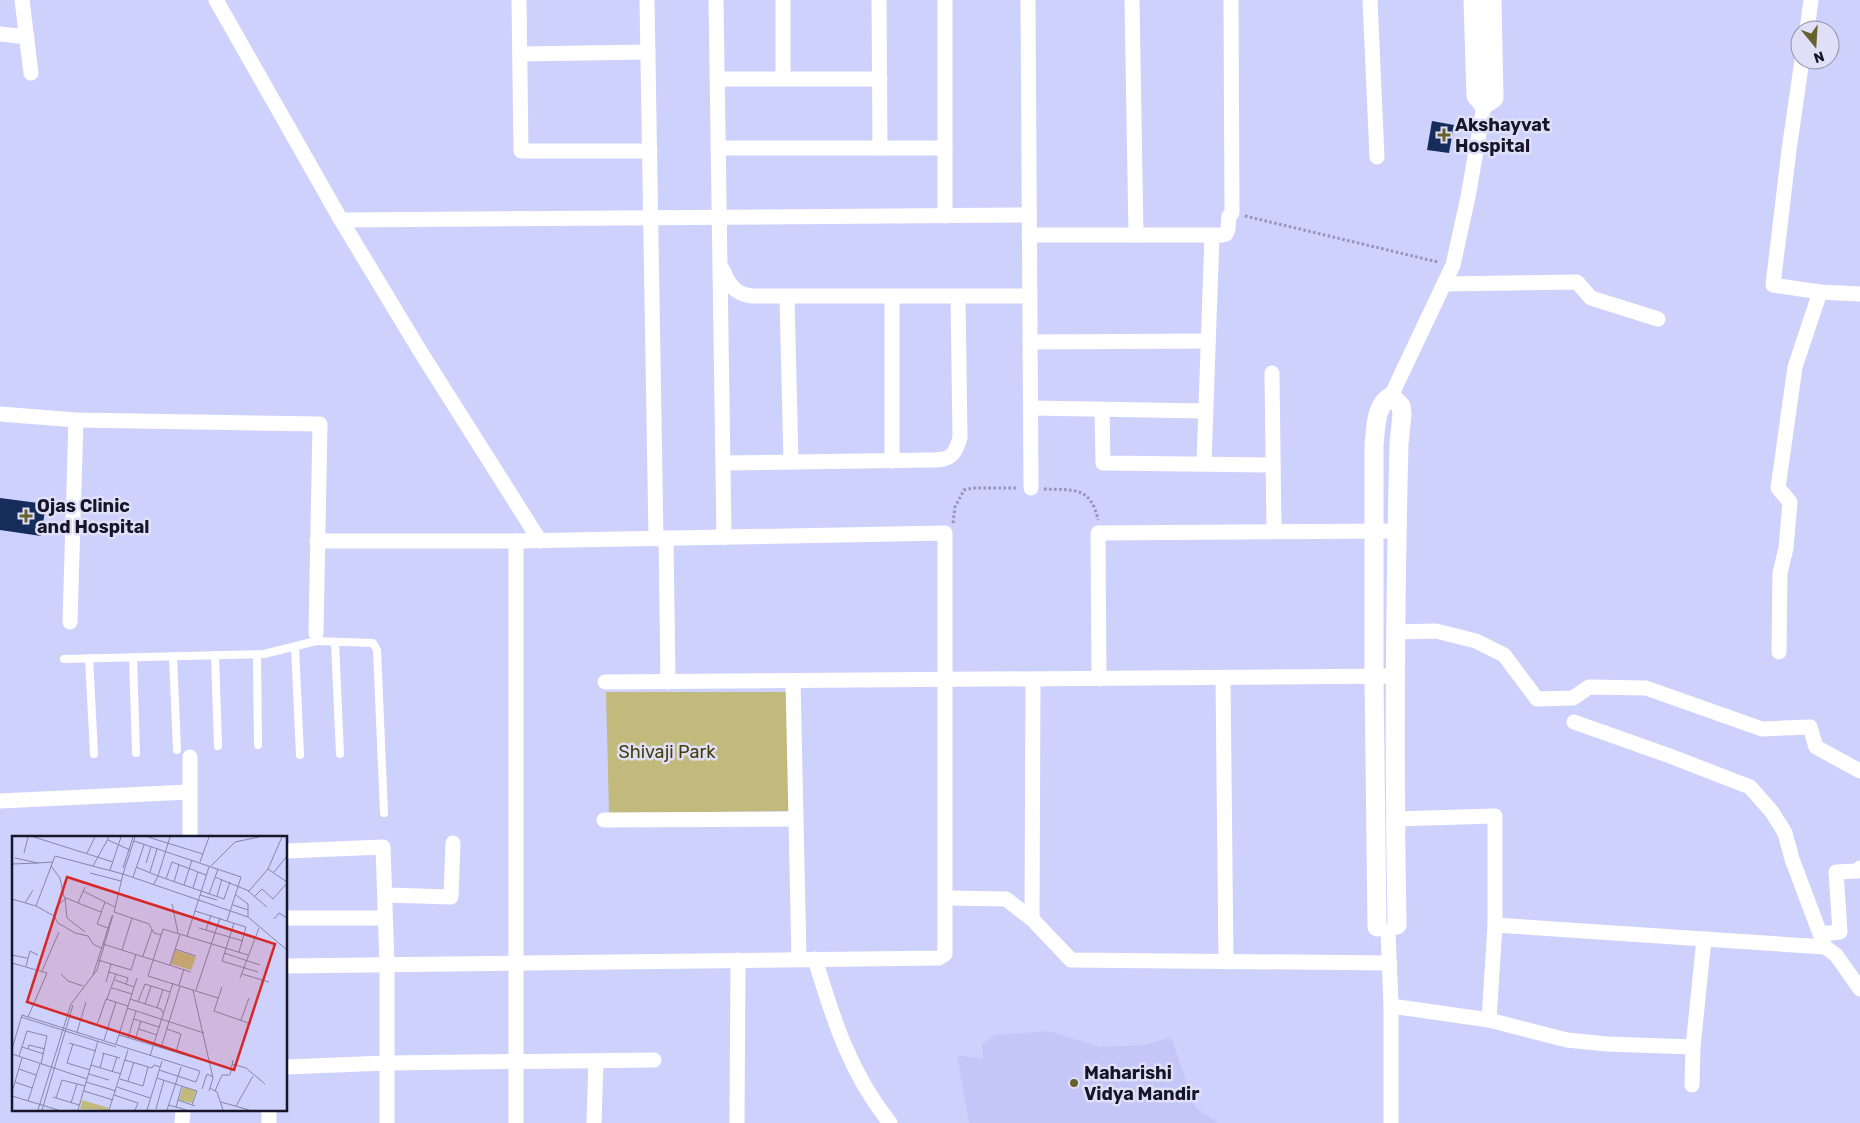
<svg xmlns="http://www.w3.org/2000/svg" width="1860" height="1123" viewBox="0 0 1860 1123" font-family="Rubik,sans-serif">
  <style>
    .built { fill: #c4c6f8 }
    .green { fill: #c1ba7c }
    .building { fill: #162c5a }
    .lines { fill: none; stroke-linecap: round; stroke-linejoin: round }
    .path { stroke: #9394b9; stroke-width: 3; stroke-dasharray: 2.5 2.5; stroke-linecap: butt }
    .service { stroke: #fff; stroke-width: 8 }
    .minor { stroke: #fff; stroke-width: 15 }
    .tertiary { stroke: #fff; stroke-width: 19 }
    .poi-dot { fill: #66612d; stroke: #dfe0f7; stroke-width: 2 }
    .labels { text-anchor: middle; stroke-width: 5; stroke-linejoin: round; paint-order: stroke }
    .poi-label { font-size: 18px; font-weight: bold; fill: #161529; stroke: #dfe0f7; text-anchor: start }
    .park-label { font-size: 18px; fill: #433d05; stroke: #dfe0f7 }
    .inset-road { fill: none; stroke: #8586a8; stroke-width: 1 }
    .view { fill: #d62828; fill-opacity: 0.15; stroke: #d62828; stroke-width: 2.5 }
    .inset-edge { fill: none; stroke: #161529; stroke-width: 2.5 }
  </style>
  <rect width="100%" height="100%" fill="#cfd1fd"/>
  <path class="built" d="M1049,1031l51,16 45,-2 26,-8 24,70 23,16h-249l-12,-68 26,4 -1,-15 13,-9z"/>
  <path class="green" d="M606,692h181l3,119 -181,2z"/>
  <g class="building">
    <path d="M1432,121l22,4 -5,28 -22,-3z"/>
    <path d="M0,498l46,6 -5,32 -41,-6z"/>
  </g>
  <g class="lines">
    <g class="path">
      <path d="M1245,216l193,46"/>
      <path d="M1044,489c29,1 47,-3 54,31"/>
      <path d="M953,523l2,-16 9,-17 9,-2h45"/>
    </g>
    <g class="service">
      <path d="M316,636v5l57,2 4,7 7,163"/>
      <path d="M335,642l5,112"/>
      <path d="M295,647l5,108"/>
      <path d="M215,655l3,91"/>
      <path d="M257,655l1,90"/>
      <path d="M173,656l4,94"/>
      <path d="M133,657l3,96"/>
      <path d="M89,658l5,96"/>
      <path d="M64,659l200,-5 52,-13"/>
    </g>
    <g class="minor">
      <path d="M22,0l9,73"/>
      <path d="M216,0l125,220 79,131 120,190"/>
      <path d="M519,0l2,151h129"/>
      <path d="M647,0l9,539"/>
      <path d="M716,0l8,537"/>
      <path d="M783,0v79"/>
      <path d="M879,0l1,148"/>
      <path d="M1028,0l3,488"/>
      <path d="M1132,0l4,235"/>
      <path d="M1370,0l7,157"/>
      <path d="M1807,30l4,-30"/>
      <path d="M0,34l27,3"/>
      <path d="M520,54l128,-2"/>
      <path d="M1802,60l-13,90 -16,135 47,7 40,2"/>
      <path d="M717,79h163"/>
      <path d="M718,148h227"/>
      <path d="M945,216v-216"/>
      <path d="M341,220l688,-5"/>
      <path d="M1029,235h193l4,-1 2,-5 1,-13 3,-3 -1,-213"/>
      <path d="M723,270c6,15 12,24 29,26h278"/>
      <path d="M1444,284l133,-2 14,16 67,21"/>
      <path d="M892,296v165"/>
      <path d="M787,297l4,165"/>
      <path d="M1030,342l178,-1"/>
      <path d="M1272,373l2,158"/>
      <path d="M1391,396l62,-131 15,-68 16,-92"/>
      <path d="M1031,408l174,3"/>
      <path d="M1102,409l1,54 170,2"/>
      <path d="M0,414l76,6 244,4 -4,209"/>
      <path d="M723,463l204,-3c21,0 27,-1 33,-22l-2,-141"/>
      <path d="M1204,463l8,-228"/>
      <path d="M666,538l2,144"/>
      <path d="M516,541v582"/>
      <path d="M70,622l6,-202"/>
      <path d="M1395,632l41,-1 40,10 28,14 33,44 36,-1 16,-11 57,1 116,41 48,-2 6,20 44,24"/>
      <path d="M1779,652l1,-79 6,-25 4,-46 -12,-14 17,-121 25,-75"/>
      <path d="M1223,678l3,284"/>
      <path d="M1099,679l-1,-146 299,-2"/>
      <path d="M793,681l6,278"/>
      <path d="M605,682l790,-6"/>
      <path d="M1574,722l96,34 80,31 22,25 13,21 7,26 33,88"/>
      <path d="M0,801l189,-9"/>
      <path d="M1395,819l100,-3v109l-6,95"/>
      <path d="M604,820l192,-1"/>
      <path d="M190,837v-80"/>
      <path d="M286,851l97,-4 4,118v158"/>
      <path d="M385,895l66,2 2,-54"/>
      <path d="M945,898l61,1 26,20 39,41 319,3"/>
      <path d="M286,918h99"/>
      <path d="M1032,919l1,-240"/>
      <path d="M1495,925l209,14 -11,108 -1,38"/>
      <path d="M1388,931l3,75v117"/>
      <path d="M1820,934l20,-2 -4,-60 21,-1 3,-3"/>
      <path d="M1704,939l121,8 11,8 24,34"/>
      <path d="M815,959c18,60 35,114 75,164"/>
      <path d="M286,966l653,-8 6,-4v-421l-429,8h-199"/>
      <path d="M1391,1006l98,14 78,20 40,4 86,3"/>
      <path d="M286,1067l100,-4 268,-3"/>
      <path d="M182,1123l1,-14"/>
      <path d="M269,1123v-14"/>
      <path d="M594,1123l2,-62"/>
      <path d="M737,1123l1,-163"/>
    </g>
    <g class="tertiary">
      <path d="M1473,0l3,96 8,9 10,-7 -2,-98"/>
      <path d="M1377,927l-3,-250v-232c2,-17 1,-40 17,-49l10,10 1,8 -3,30c-4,160 -5,321 -2,481"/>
    </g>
  </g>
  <g class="poi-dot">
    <path d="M1441.5 127.5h5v5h5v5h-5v5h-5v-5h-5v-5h5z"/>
    <path d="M23.5 508.5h5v5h5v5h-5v5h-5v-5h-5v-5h5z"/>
    <circle cx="1074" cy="1083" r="5"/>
  </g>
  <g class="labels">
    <g class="poi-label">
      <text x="1455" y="131">Akshayvat<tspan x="1455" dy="21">Hospital</tspan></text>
      <text x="37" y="512">Ojas Clinic<tspan x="37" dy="21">and Hospital</tspan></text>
      <text x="1084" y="1079">Maharishi<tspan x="1084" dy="21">Vidya Mandir</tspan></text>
    </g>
    <g class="park-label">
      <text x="667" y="758">Shivaji Park</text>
    </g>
  </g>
  <g transform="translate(12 836)">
    <rect width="275" height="275" fill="#cfd1fd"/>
    <path d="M163,114l21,7 -5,13 -20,-6zM171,251l13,4 -4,12 -13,-3zM70,264l27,8 -1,2 -28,-1z" fill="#c1ba7c"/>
    <path class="inset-road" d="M22,1l79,25M136,1l55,17M158,1l-12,39 66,23 6,-17M96,4l22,10M122,5l107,36 -14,44M12,17l4,-16M75,17l8,-16M3,22l23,5 15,-1M188,26l9,-25M134,27l5,-16M0,28l26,-1M39,30l9,12 4,19 14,6M81,30l16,-29M199,30l24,-24 24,-5M124,31l22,9 -4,8M111,32l10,-31M256,33l14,-32M98,34l11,-33M138,36l7,-23M262,36l13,-16M78,37l31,8M111,38l12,-37M121,41l11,-32M203,41l34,14 19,-22 19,13M154,43l6,-17 34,13M162,46l5,-17M172,49l8,-25M73,51l-7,16 23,9M181,52l5,-16M71,55l32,16M236,55l19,16M197,58l9,-25M188,59l17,5M224,59l12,9v13M205,60l5,-17M242,61l8,-8 11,10 14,-16M53,62l2,20 18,14M0,63l24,7 18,10 4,7 17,10 13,3 5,8 8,4M93,66l-8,22 11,4M13,67l8,-13M160,68l6,29M221,69l15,5M24,70l19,-50 68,18 125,43 39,33M183,75l51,16 -7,25M102,76l35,12 5,9 7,2M102,76l9,-38M42,80l3,-10 8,-7M262,83l5,-6 8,5M222,87l-12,38 36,11M187,92l44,13M194,94l5,-15M175,100l22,-69M91,108l88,28M163,113l21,7M110,114l10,-32M212,117l36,12M0,119l15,3M131,120l9,-26M86,124l33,10 5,-16M0,127l35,10 -19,44M158,129l10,-31M14,130l4,-15 8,4M30,135l17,-39M97,136l19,6 -2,6M49,138l7,7 15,5M230,138l27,8M81,139l19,-59M228,142l19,-50M103,144l19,7M94,146l5,-18M167,149l5,-16M210,151l-8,24 37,13M100,152l20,6M181,154l20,88 -4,13M184,154l24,-72M206,162l-70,-22 15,-47 85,26M95,163l9,-25M118,163l31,10 2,4M126,166l7,-18 25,8M133,168l6,-18M115,172l77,25M145,172l6,-19M9,181l95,30M122,183l25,8M69,184l27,9M229,184l8,-22M85,189l9,-26 22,7M127,193l18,6M155,193l14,5 -5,18M65,196l9,-30M107,199l73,22M116,202l8,-27M92,204l12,-38M123,204l6,-19M57,207l27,8M61,208l-6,19 23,7M104,208l21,-66M10,211l22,7M149,212l19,-62M0,213l10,-34 178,56 -4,11 -37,-12M16,213l1,-4 16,4M90,217l18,5M0,218l75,25M7,220l8,-25 20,5 -6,28M138,220l23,-73M113,224l27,8 2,-3 6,2M220,228l14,4 19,16M79,229l30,9M88,232l4,-15M7,233l17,6M100,236l5,-15M77,238l20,6M145,242l40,13 -5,14M108,243l23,7 5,-19M116,245l6,-19M3,246l17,6M74,246l30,9M105,251l33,11M198,252l7,4 6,18M190,253l5,-15 6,3M72,255l29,9M203,255l7,-16h8l3,-15M0,256l10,-34M102,259l24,8 -3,7M0,260l46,14M41,261l26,8M44,262l6,-18 23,6M166,264l17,6M16,265l12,-37M209,266l28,8M59,267l6,-19M157,269l17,5M224,270l17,-30M164,271l6,-21M144,273l8,-29M26,274l33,-106 26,-34 16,-55M30,274l31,-105M66,274l20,-69M97,274l19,-60M135,274l15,-49M155,274l14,-43"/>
    <path class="view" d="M55,41l208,67 -41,126 -207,-68z"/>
    <rect width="275" height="275" class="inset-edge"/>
  </g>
  <g transform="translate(1815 45) rotate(162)"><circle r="24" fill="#dfe0f7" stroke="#8f8fa5"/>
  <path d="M0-4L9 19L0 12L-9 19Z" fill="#66612d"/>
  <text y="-8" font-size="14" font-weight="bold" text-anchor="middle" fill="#161529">N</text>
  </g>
</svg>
